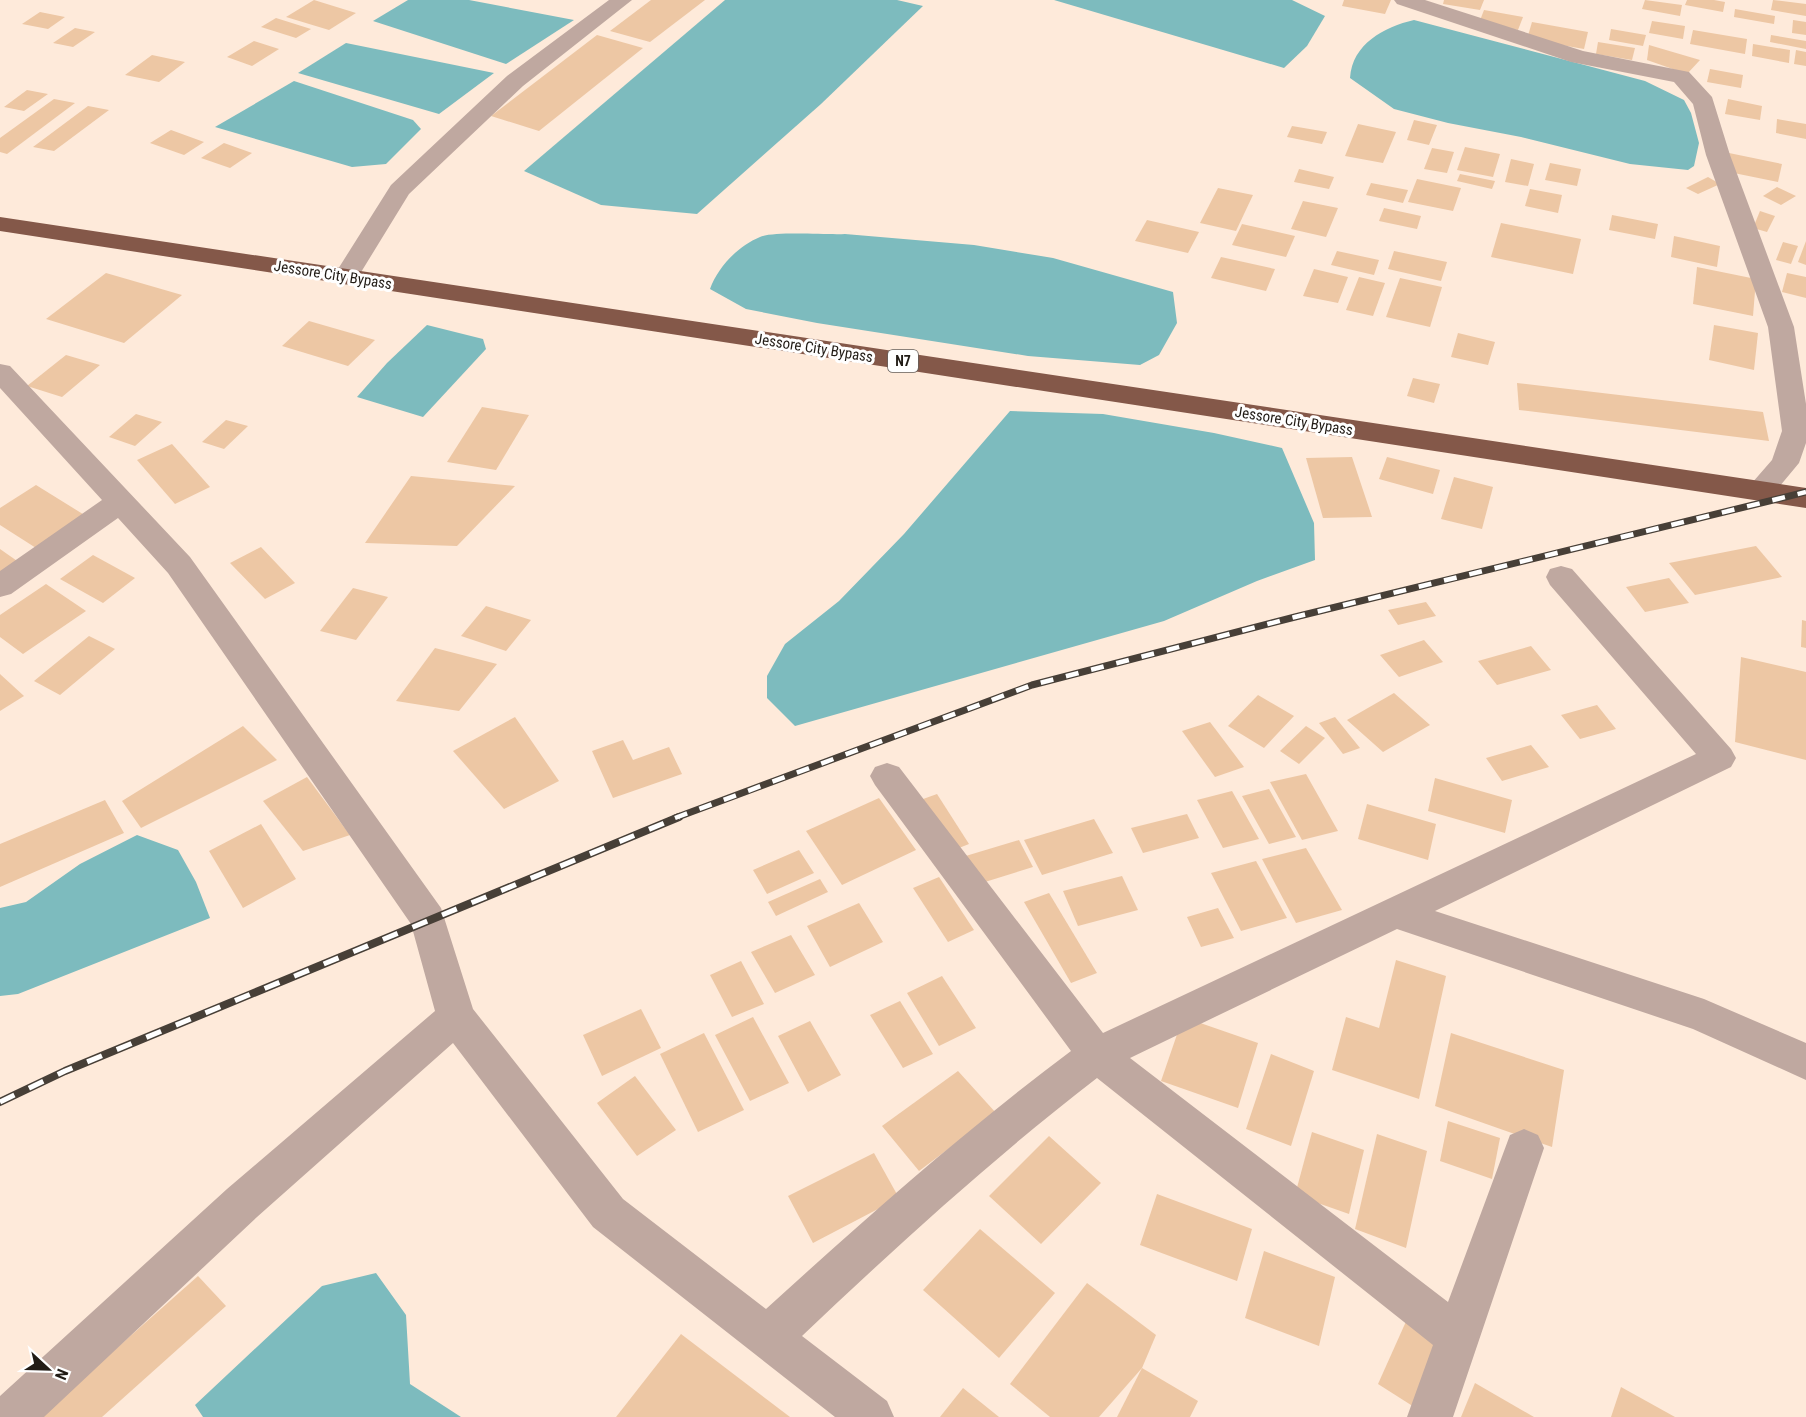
<svg xmlns="http://www.w3.org/2000/svg" width="1806" height="1417" viewBox="0 0 1806 1417" font-family="'Roboto Condensed',sans-serif">
  <style>
    .water { fill: #7dbbbe }
    .building { fill: #edc7a4 }
    .lines { fill: none; stroke-linecap: round; stroke-linejoin: round }
    .minor { fill: #bfa8a0; fill-rule: evenodd }
    .highway { fill: #845849; fill-rule: evenodd }
    .rail-far1-casing { stroke: #473f37; stroke-width: 7 }
    .rail-casing { stroke: #473f37; stroke-width: 8 }
    .rail-far1 { stroke: #fff; stroke-width: 4.5; stroke-dasharray: 13; stroke-linecap: butt }
    .rail { stroke: #fff; stroke-width: 5; stroke-dasharray: 16; stroke-linecap: butt }
    .labels { text-anchor: middle; stroke-width: 6; stroke-linejoin: round; paint-order: stroke }
    .shield { fill: #fff; stroke: #645f5b; stroke-width: 1.5 }
    .shield-label { font-size: 14px; font-weight: bold; fill: #211b15 }
    .street-label { font-size: 15px; fill: #211b15; stroke: #fff }
  </style>
  <rect width="100%" height="100%" fill="#feeada"/>
  <g class="water">
    <path d="M408,0h61l105,20 -68,44 -133,-43z"/>
    <path d="M725,0h172l26,6 -102,98 -124,110 -96,-9 -77,-34z"/>
    <path d="M1054,0h238l33,16 -18,30 -23,22z"/>
    <path d="M1414,20l231,61 39,19 7,13 8,30 -5,23 -6,4 -58,-6 -109,-27 -73,-14 -54,-14 -44,-31c2,-34 34,-51 64,-58z"/>
    <path d="M346,43l148,30 -55,41 -141,-41z"/>
    <path d="M294,81l119,39 8,9 -35,35 -34,3 -137,-40z"/>
    <path d="M845,234l129,11 79,13 120,34 4,31 -18,32 -19,10 -112,-9 -211,-33 -71,-14 -36,-20c8,-22 28,-43 50,-52 14,-6 67,-2 85,-3z"/>
    <path d="M427,325l56,14 3,10 -63,68 -66,-20 30,-34z"/>
    <path d="M1010,411l93,3 111,19 68,15 32,75 1,37 -58,21 -93,40 -369,105 -28,-28v-22l18,-32 54,-43 65,-67z"/>
    <path d="M137,835l41,15 18,32 14,36 -192,76 -18,2v-88l26,-6 54,-38z"/>
    <path d="M376,1273l30,42 4,69 51,33h-258l-8,-12 127,-119z"/>
  </g>
  <g class="building">
    <path d="M314,0l42,13 -27,17 -43,-13z"/>
    <path d="M651,0h54l-55,42 -40,-11z"/>
    <path d="M1344,0h47l-6,14 -43,-8z"/>
    <path d="M1444,0h40l-4,10 -37,-6z"/>
    <path d="M1645,0l37,5 -2,11 -38,-7z"/>
    <path d="M1687,0h27l11,2 -2,10 -38,-7z"/>
    <path d="M1773,0l33,4v12l-35,-6z"/>
    <path d="M1735,9l40,7 -1,8 -40,-7z"/>
    <path d="M1484,10l39,7 -5,13 -39,-7z"/>
    <path d="M40,12l25,5 -17,12 -26,-5z"/>
    <path d="M276,18l35,11 -15,9 -35,-11z"/>
    <path d="M1793,20l13,2v13l-14,-2z"/>
    <path d="M1652,21l33,5 -2,13 -34,-6z"/>
    <path d="M1532,22l56,10 -4,17 -57,-10z"/>
    <path d="M75,28l20,4 -22,15 -20,-4z"/>
    <path d="M1611,29l35,6 -3,11 -34,-6z"/>
    <path d="M1693,30l54,9 -2,15 -55,-10z"/>
    <path d="M597,35l46,13 -104,83 -48,-15z"/>
    <path d="M1771,35l35,6v8l-36,-7z"/>
    <path d="M254,41l25,8 -27,17 -25,-9z"/>
    <path d="M1598,42l37,6 -3,12 -36,-6z"/>
    <path d="M1753,44l37,6 -1,13 -37,-7z"/>
    <path d="M1649,45l51,15 -13,14 -40,-14z"/>
    <path d="M1796,50l10,2v14l-12,-2z"/>
    <path d="M152,55l33,7 -26,20 -34,-7z"/>
    <path d="M1710,69l33,6 -2,13 -34,-6z"/>
    <path d="M27,90l21,4 -24,17 -20,-4z"/>
    <path d="M54,99l21,4 -68,51 -7,-2v-14z"/>
    <path d="M1728,99l34,7 -2,14 -35,-6z"/>
    <path d="M88,106l21,4 -55,41 -21,-4z"/>
    <path d="M1777,119l29,5v15l-30,-6z"/>
    <path d="M1414,120l23,5 -8,20 -22,-5z"/>
    <path d="M1358,124l38,8 -13,31 -38,-7z"/>
    <path d="M1292,126l35,6 -5,12 -35,-7z"/>
    <path d="M171,130l33,12 -20,13 -34,-12z"/>
    <path d="M224,143l28,10 -22,15 -29,-10z"/>
    <path d="M1465,147l35,7 -7,23 -36,-7z"/>
    <path d="M1432,148l22,4 -7,21 -23,-4z"/>
    <path d="M1729,153l53,11 -4,18 -54,-11z"/>
    <path d="M1511,159l23,5 -6,22 -23,-4z"/>
    <path d="M1550,163l31,6 -4,17 -32,-6z"/>
    <path d="M1299,169l35,8 -5,12 -35,-7z"/>
    <path d="M1460,174l35,7 -3,8 -35,-8z"/>
    <path d="M1708,177l12,7 -22,10 -12,-6z"/>
    <path d="M1417,179l44,9 -8,23 -45,-9z"/>
    <path d="M1371,183l37,7 -5,13 -37,-8z"/>
    <path d="M1777,187l19,9 -15,9 -18,-9z"/>
    <path d="M1218,188l35,7 -17,36 -36,-8z"/>
    <path d="M1530,189l32,6 -4,18 -33,-7z"/>
    <path d="M1303,201l35,7 -12,29 -35,-8z"/>
    <path d="M1384,208l37,8 -4,13 -38,-8z"/>
    <path d="M1760,211l15,5 -8,16 -14,-4z"/>
    <path d="M1612,215l46,9 -3,15 -46,-9z"/>
    <path d="M1147,220l52,12 -11,21 -53,-12z"/>
    <path d="M1501,223l80,16 -8,35 -82,-17z"/>
    <path d="M1242,224l53,12 -9,21 -54,-12z"/>
    <path d="M1674,236l46,10 -3,21 -46,-10z"/>
    <path d="M1806,241v24l-8,-3z"/>
    <path d="M1783,242l15,4 -7,18 -15,-4z"/>
    <path d="M1337,251l42,9 -5,15 -43,-10z"/>
    <path d="M1394,251l53,11 -6,19 -53,-12z"/>
    <path d="M1221,257l54,12 -9,22 -55,-13z"/>
    <path d="M1697,267l59,12 -3,37 -60,-12z"/>
    <path d="M1314,269l34,8 -10,26 -35,-7z"/>
    <path d="M106,273l76,22 -58,48 -78,-24z"/>
    <path d="M1787,273l19,4v21l-24,-6z"/>
    <path d="M1359,277l26,6 -12,33 -27,-6z"/>
    <path d="M1400,278l42,9 -12,40 -44,-10z"/>
    <path d="M309,321l66,19 -27,26 -66,-20z"/>
    <path d="M1714,325l44,8 -4,37 -45,-10z"/>
    <path d="M1458,333l37,9 -7,23 -37,-8z"/>
    <path d="M66,355l34,10 -38,32 -35,-11z"/>
    <path d="M1413,378l27,6 -6,19 -27,-7z"/>
    <path d="M1517,383l246,29 6,29 -250,-31z"/>
    <path d="M482,407l47,8 -33,55 -49,-8z"/>
    <path d="M136,414l26,8 -27,24 -26,-9z"/>
    <path d="M226,420l22,6 -24,23 -22,-7z"/>
    <path d="M172,444l38,43 -35,17 -38,-44z"/>
    <path d="M1352,457l20,60 -49,1 -17,-60z"/>
    <path d="M1387,457l53,13 -7,24 -54,-15z"/>
    <path d="M411,476l104,10 -58,60 -92,-3z"/>
    <path d="M1454,477l39,10 -11,42 -41,-10z"/>
    <path d="M36,485l50,31 -50,32 -36,-23v-17z"/>
    <path d="M1756,546l26,31 -87,18 -26,-32z"/>
    <path d="M261,547l34,36 -30,16 -35,-36z"/>
    <path d="M0,549l20,14 -20,13z"/>
    <path d="M93,555l42,23 -32,25 -43,-24z"/>
    <path d="M1669,578l20,25 -44,9 -19,-25z"/>
    <path d="M46,584l40,27 -63,43 -23,-17v-22z"/>
    <path d="M353,588l35,9 -32,43 -36,-9z"/>
    <path d="M1426,602l10,14 -38,9 -10,-15z"/>
    <path d="M486,606l45,14 -25,31 -45,-15z"/>
    <path d="M1802,620l4,1v27l-5,-1z"/>
    <path d="M89,636l26,13 -55,46 -26,-14z"/>
    <path d="M1424,640l19,22 -44,15 -19,-22z"/>
    <path d="M1531,646l20,24 -54,15 -19,-24z"/>
    <path d="M435,648l62,16 -38,47 -63,-10z"/>
    <path d="M1741,657l65,15v88l-71,-18z"/>
    <path d="M0,674l24,22 -24,15z"/>
    <path d="M1394,693l36,32 -47,27 -36,-32z"/>
    <path d="M1258,695l36,21 -30,32 -36,-22z"/>
    <path d="M1597,705l19,24 -36,10 -19,-24z"/>
    <path d="M515,717l44,64 -55,28 -51,-58z"/>
    <path d="M1335,717l25,31 -17,6 -24,-31z"/>
    <path d="M1210,722l34,45 -29,10 -33,-46z"/>
    <path d="M243,726l34,34 -136,68 -19,-27z"/>
    <path d="M1306,726l19,12 -26,26 -19,-13z"/>
    <path d="M623,740l10,20 36,-13 13,27 -69,24 -21,-47z"/>
    <path d="M1531,745l18,22 -47,14 -16,-23z"/>
    <path d="M1306,774l32,57 -36,9 -32,-58z"/>
    <path d="M307,777l43,58 -47,16 -40,-50z"/>
    <path d="M1435,778l77,22 -7,33 -77,-22z"/>
    <path d="M1269,789l27,48 -27,7 -27,-48z"/>
    <path d="M1232,791l27,48 -36,9 -26,-48z"/>
    <path d="M937,794l32,50 -25,10 -32,-51z"/>
    <path d="M879,798l37,52 -74,35 -36,-54z"/>
    <path d="M105,800l19,33 -124,54v-43z"/>
    <path d="M1367,804l69,20 -8,36 -70,-21z"/>
    <path d="M1187,814l12,24 -56,15 -12,-25z"/>
    <path d="M1094,819l19,34 -71,22 -18,-35z"/>
    <path d="M261,824l35,55 -53,29 -34,-57z"/>
    <path d="M1019,840l14,27 -61,19 -13,-28z"/>
    <path d="M1306,848l36,62 -46,13 -34,-64z"/>
    <path d="M799,850l15,23 -47,21 -14,-24z"/>
    <path d="M1256,861l31,57 -46,13 -30,-58z"/>
    <path d="M1122,876l16,34 -60,16 -15,-35z"/>
    <path d="M939,877l35,53 -26,12 -35,-54z"/>
    <path d="M820,879l8,13 -52,24 -8,-14z"/>
    <path d="M1049,893l48,80 -26,10 -47,-81z"/>
    <path d="M859,903l24,39 -53,25 -23,-41z"/>
    <path d="M1218,908l16,30 -33,9 -14,-30z"/>
    <path d="M791,935l24,40 -40,18 -24,-41z"/>
    <path d="M1396,960l50,16 -27,123 -87,-29 14,-53 33,11z"/>
    <path d="M741,961l23,43 -32,13 -22,-42z"/>
    <path d="M942,976l34,52 -37,18 -32,-53z"/>
    <path d="M900,1001l33,53 -30,14 -33,-53z"/>
    <path d="M641,1009l20,39 -59,28 -19,-41z"/>
    <path d="M753,1017l36,66 -39,18 -35,-66z"/>
    <path d="M1183,1017l75,26 -20,65 -77,-27z"/>
    <path d="M810,1021l31,54 -33,17 -30,-56z"/>
    <path d="M704,1033l40,77 -46,22 -38,-78z"/>
    <path d="M1451,1033l113,37 -12,77 -117,-41z"/>
    <path d="M1271,1054l43,17 -23,75 -45,-17z"/>
    <path d="M958,1071l38,42 -77,58 -37,-45z"/>
    <path d="M635,1076l41,54 -39,26 -40,-53z"/>
    <path d="M1448,1121l52,17 -8,41 -52,-18z"/>
    <path d="M1312,1132l52,18 -15,64 -54,-19z"/>
    <path d="M1377,1134l50,17 -21,97 -51,-19z"/>
    <path d="M1049,1136l52,47 -60,61 -52,-48z"/>
    <path d="M874,1153l25,45 -86,45 -25,-47z"/>
    <path d="M1157,1194l95,35 -15,52 -97,-36z"/>
    <path d="M980,1229l75,64 -56,65 -76,-68z"/>
    <path d="M1264,1251l71,26 -16,69 -74,-28z"/>
    <path d="M198,1276l28,30 -124,111h-63z"/>
    <path d="M1087,1283l69,52 -14,33 -43,49h-49l-40,-33z"/>
    <path d="M1408,1317l38,23 -24,72 -44,-28z"/>
    <path d="M681,1334l109,83h-174z"/>
    <path d="M1142,1368l56,33 -8,16h-73z"/>
    <path d="M1475,1383l59,34h-73z"/>
    <path d="M1621,1387l54,30h-64z"/>
    <path d="M963,1388l36,29h-59z"/>
  </g>
  <g class="lines">
    <g class="minor">
      <path d="M609,0h23l-109,86 -114,108 -54,88 -9,3 -9,-3 -4,-5 58,-92 116,-109z"/>
      <path d="M1394,0h31l158,51 106,21 23,25 18,58 64,172 12,77v39l-7,20 -29,35 -10,3 -10,-3 -5,-7 27,-31 10,-29 -14,-104 -62,-172 -13,-51 -19,-22 -103,-20 -174,-58z"/>
      <path d="M0,364l10,2 180,191 251,351 32,101 150,190 143,110c99,-90 198,-178 305,-258l-196,-266 -5,-9 5,-9 12,-4 12,4 204,266 593,-279 -146,-169 -4,-8 4,-8 11,-3 11,3 159,180 5,9 -5,9 -296,144 269,88 102,44v37l-113,-51 -296,-100 -267,129 318,244 62,-167 14,-6 14,6 6,13 -91,269h-46l26,-72 -336,-267c-104,80 -200,168 -295,258l85,65 7,16h-59l-242,-190 -140,-184 -196,174 -213,200h-44v-21l227,-207 208,-178 -24,-87 -243,-351 -50,-55 -107,76 -11,3v-26l102,-71 -102,-112z"/>
    </g>
    <path class="highway" d="M0,217l1806,271v20l-1806,-277z"/>
    <defs>
      <path id="rail-far1" d="M675,818l357,-133 263,-68 511,-125"/>
      <path id="rail" d="M0,1102l65,-31 614,-254"/>
    </defs>
    <use href="#rail-far1" class="rail-far1-casing"/>
    <use href="#rail" class="rail-casing"/>
    <use href="#rail-far1" class="rail-far1"/>
    <use href="#rail" class="rail"/>
  </g>
  <g class="labels">
    <rect class="shield" x="888" y="350" width="30" height="22" rx="4.5"/>
    <g class="shield-label">
      <text x="903" y="366">N7</text>
    </g>
    <g class="street-label">
      <text transform="translate(333 275) rotate(9)" y="5">Jessore City Bypass</text>
      <text transform="translate(814 348) rotate(9)" y="5">Jessore City Bypass</text>
      <text transform="translate(1294 421) rotate(9)" y="5">Jessore City Bypass</text>
    </g>
  </g>
  <g transform="translate(48 1369) rotate(112)" stroke="#ffffff" stroke-width="4.5" paint-order="stroke">
  <path d="M0-4.5L10 22L0 15L-10 22Z" fill="#211b15"/>
  <text y="-9" font-size="16" font-weight="bold" text-anchor="middle" fill="#211b15">N</text>
  </g>
</svg>
